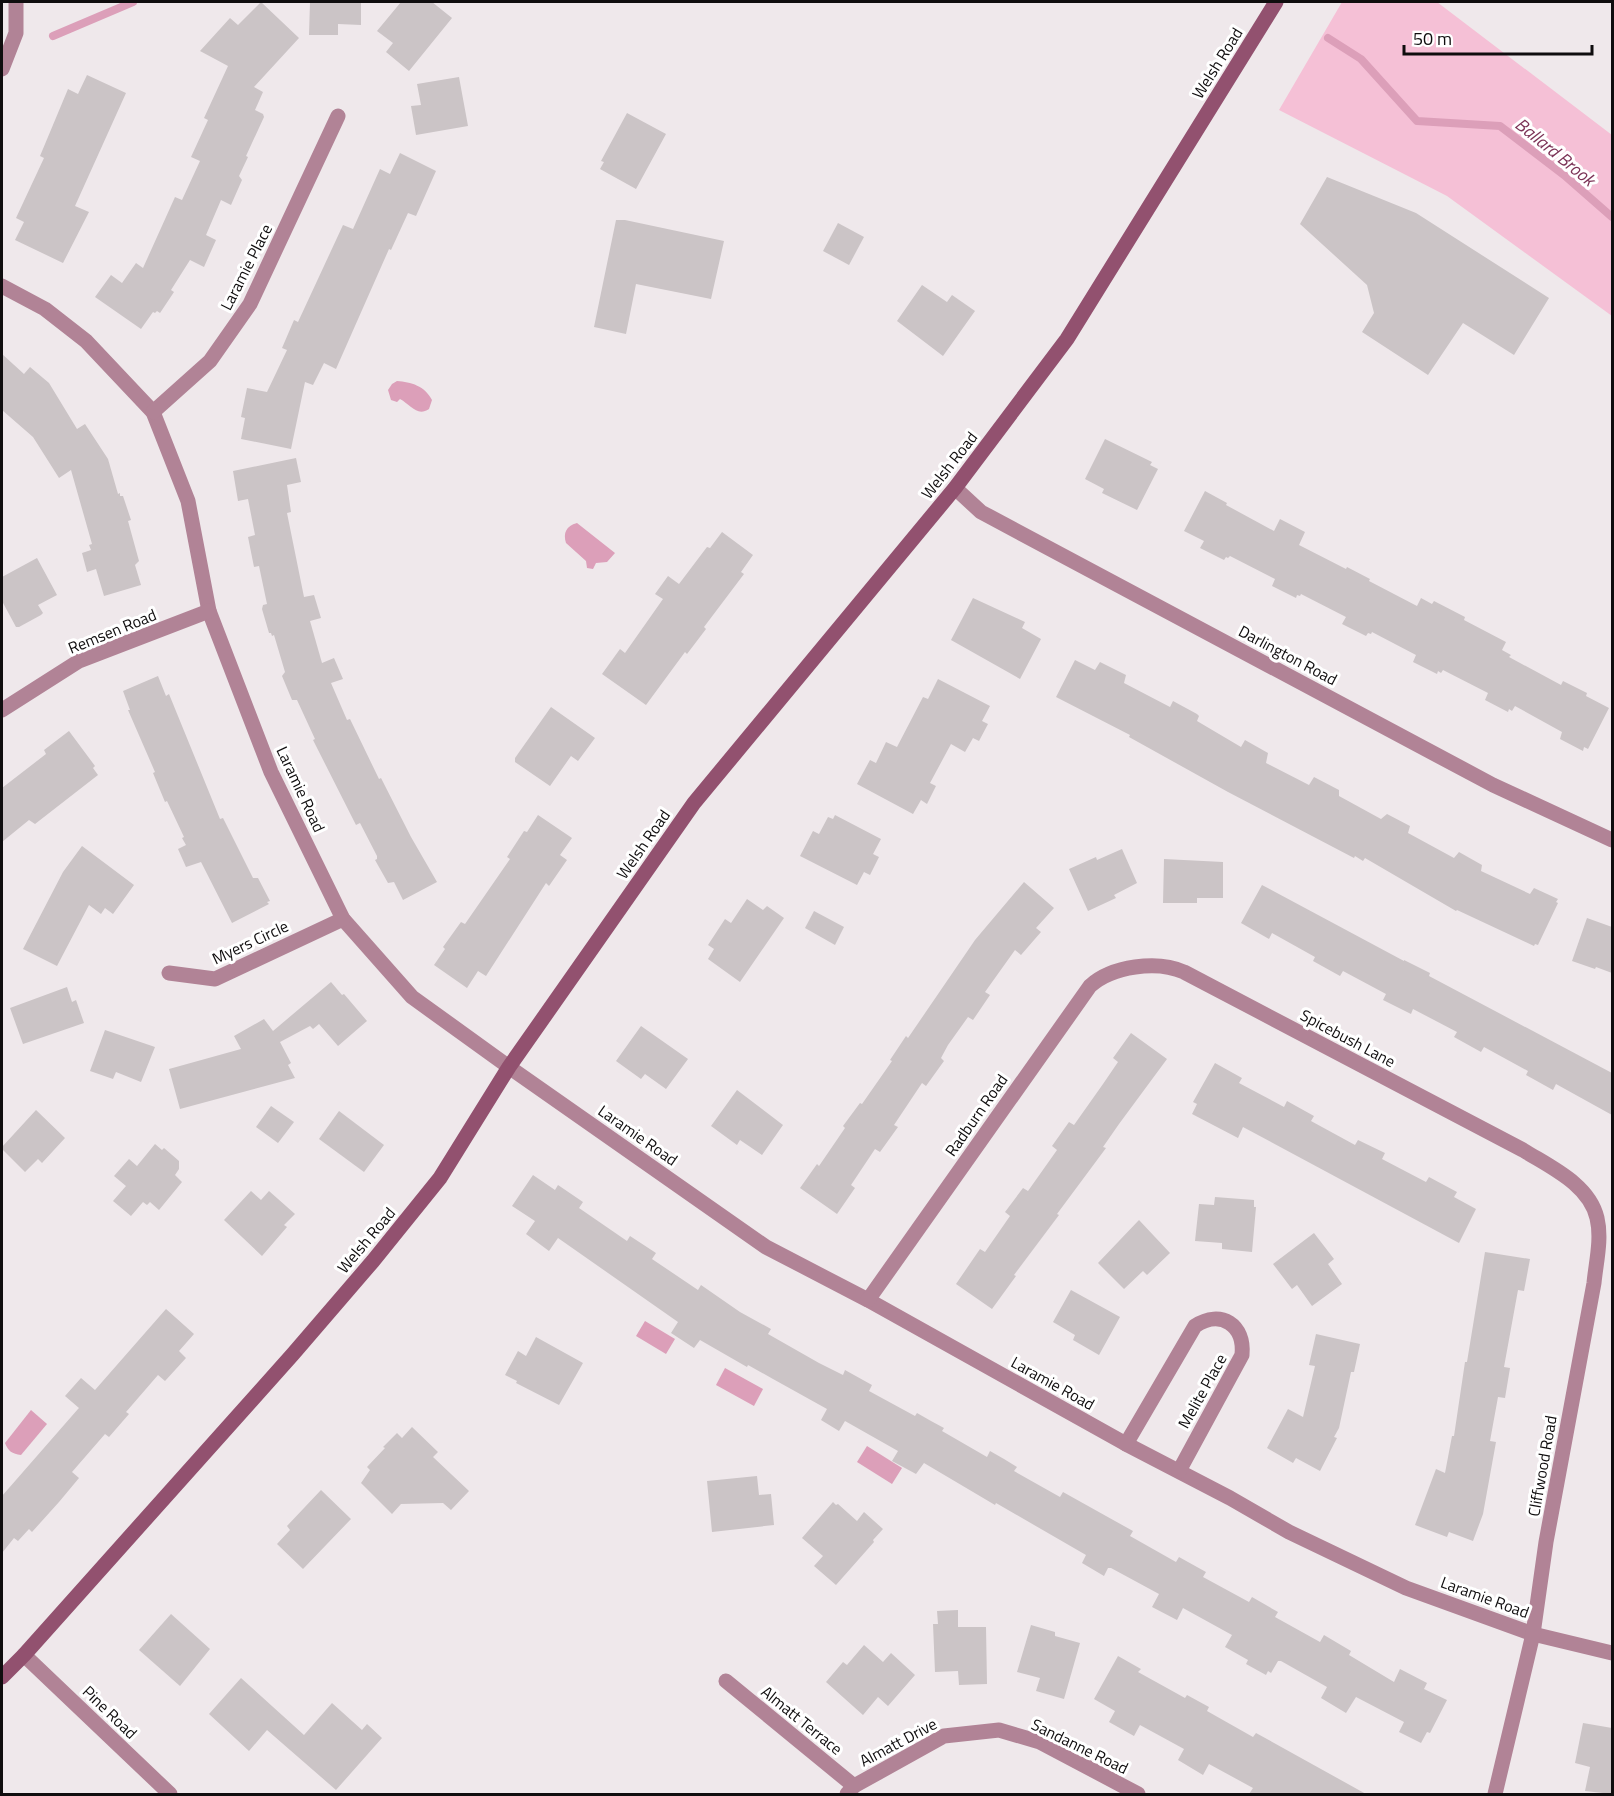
<svg xmlns="http://www.w3.org/2000/svg" width="1614" height="1796" viewBox="0 0 1614 1796" font-family="'Titillium Web',sans-serif">
  <style>
    .green { fill: #f5c0d6 }
    .water { fill: #dc9fb9 }
    .lines { fill: none; stroke-linecap: round; stroke-linejoin: round }
    .stream { stroke: #dc9fb9; stroke-width: 8 }
    .building { fill: #cbc4c6 }
    .minor { stroke: #b18396; stroke-width: 15 }
    .tertiary { stroke: #b18396; stroke-width: 15 }
    .secondary { stroke: #92516f; stroke-width: 15 }
    .labels { text-anchor: middle; stroke-width: 6; stroke-linejoin: round; paint-order: stroke }
    .street-label { font-size: 16px; fill: #0f0d0e; stroke: #fff }
    .water-label { font-size: 18px; font-style: italic; fill: #7c3357; stroke: #fff }
  </style>
  <rect width="100%" height="100%" fill="#efe8eb"/>
  <path class="green" d="M1342,2h95l175,133v181l-165,-120 -168,-86z"/>
  <g class="water">
    <path d="M397,381c14,1 28,5 35,19l-3,9c-12,8 -18,-4 -29,-10l-3,3 -6,-2 -3,-10 4,-6z"/>
    <path d="M577,523l38,30 -8,9 -11,1 -3,6 -6,-1 -1,-7 -20,-18c-3,-10 0,-17 11,-20z"/>
    <path d="M645,1321l30,18 -9,15 -30,-18z"/>
    <path d="M725,1368l38,21 -9,17 -38,-21z"/>
    <path d="M31,1410l16,14 -26,31c-9,-1 -13,-4 -16,-12z"/>
    <path d="M867,1446l35,22 -10,16 -35,-22z"/>
  </g>
  <g class="lines">
    <g class="stream">
      <path d="M53,36l80,-34"/>
      <path d="M1328,38l33,21 56,62 83,5 64,49 48,42"/>
    </g>
  </g>
  <g class="building">
    <path d="M261,2l38,36 -45,49 9,5 -8,18 8,4 1,3 -18,39 2,1 -9,19 3,4 -11,25 -10,-5 -15,35 10,5 -12,27 -14,-7 -19,30 3,2 -14,21 -3,-2 -2,2 -2,-1 -12,17 -46,-32 16,-22 11,8 14,-20 7,5 32,-71 7,3 18,-39 -9,-4 17,-37 -4,-2 24,-52 -28,-15 30,-33 8,7z"/>
    <path d="M310,2h51v23l-23,-1v11h-29z"/>
    <path d="M401,2h31l20,16 -43,53 -23,-19 7,-9 -16,-12z"/>
    <path d="M87,75l39,18 -51,113 14,6 -26,51 -48,-23 9,-18 -8,-4 28,-60 -4,-2 28,-67 10,5z"/>
    <path d="M459,77l9,49 -52,9 -5,-29 10,-1 -4,-21z"/>
    <path d="M627,113l39,21 -30,55 -36,-20 4,-7 -3,-1z"/>
    <path d="M400,153l36,18 -20,45 -8,-3 -17,37 -2,-1 -53,120 -12,-6 -11,22 -8,-3 -14,67 -50,-10 4,-21 -4,-1 6,-29 20,4 20,-42 -5,-2 12,-28 4,2 45,-97 10,4 27,-60 10,5z"/>
    <path d="M1327,177l89,36 133,85 -35,57 -51,-32 -35,52 -66,-43 12,-19 -7,-28 -67,-61z"/>
    <path d="M616,220h9l99,21 -13,58 -75,-15 -10,50 -32,-7z"/>
    <path d="M838,223l26,14 -15,28 -26,-14z"/>
    <path d="M922,285l25,17 5,-7 23,16 -32,45 -46,-35z"/>
    <path d="M2,354l22,20 6,-7 19,16 28,46 8,-5 23,35 10,35 2,-1v3h3l8,24 -3,1 11,40 -4,4 6,20 -37,11 -8,-27 -9,3 -5,-19 9,-3 -2,-5 3,-1 -21,-74 -12,8 -26,-41 -31,-27z"/>
    <path d="M1105,439l47,23 -2,3 8,4 -21,41 -35,-17 2,-4 -19,-10z"/>
    <path d="M296,458l5,24 -14,3 4,27 -4,1 17,84 10,-2 7,23 -11,3 12,42 12,-5 9,21 -12,4 16,37 3,-1 29,60 2,-1 30,59 26,45 -34,18 -9,-18 -6,1 -13,-23 2,-1v-3l-17,-33 -4,2 -43,-85 2,-1 -18,-39h-5l-10,-24 3,-4 -11,-37 -2,1 -1,-3h-2l-7,-24 1,-4 4,-1 -8,-38 -5,1 -6,-30 7,-2 -7,-36 -10,2 -5,-30z"/>
    <path d="M1205,491l22,12 -1,2 48,26 6,-12 25,13 -6,13 47,24 1,-2 23,12 -1,2 48,25 4,-8 11,6 2,-3 31,16 -1,3 42,22 -4,8 9,5 -2,2 52,28 2,-4 24,12 -1,3 23,12 -21,41 -4,-2 -1,4 -23,-12 2,-7 -47,-26 -3,5 -3,-2 -1,3 -23,-12 3,-7 -45,-23 -2,3 -3,-2 -1,3 -24,-12 3,-7 -44,-23 -1,2 -3,-1 -2,3 -24,-12 4,-7 -45,-23 -1,2 -3,-1 -1,3 -24,-12 3,-7 -45,-23 -2,2 -2,-1 -2,3 -24,-12 4,-7 -20,-10z"/>
    <path d="M722,532l31,23 -12,17 3,2 -40,53 2,2 -19,25 -2,-2 -39,53 -44,-31 18,-25 5,4 38,-54 -8,-5 13,-18 11,8 28,-37 3,1z"/>
    <path d="M37,558l20,37 -19,10 5,8 -2,2 -22,12h-3l-14,-26v-24z"/>
    <path d="M973,598l52,24 -3,6 19,11 -21,40 -69,-39z"/>
    <path d="M1075,660l20,10 5,-8 26,13 -2,8 46,24 3,-6 24,13 2,2 -2,5 44,26 4,-7 23,13 -2,10 43,22 5,-8 25,13v6l42,23 6,-5 23,12 -2,7 46,25 5,-6 23,13 -1,6 49,23 4,-6 24,11 -2,3 2,1 -20,42 -3,-1 -1,2 -77,-36 -1,1 -91,-53 -2,3 -8,-5 -1,2 -126,-66 -99,-55 1,-2 -74,-38z"/>
    <path d="M158,676l8,20 3,-2 51,125 3,-1 30,60h5l12,23 -3,1 2,2 -37,19 -31,-61 -15,5 -8,-18 8,-4 -4,-7 2,-1 -17,-36 -2,1 -12,-29 2,-1 -27,-62h2l-7,-19z"/>
    <path d="M938,679l52,27 -8,15 6,3 -9,17 -6,-3 -8,14 -14,-8 -21,39 6,3 -9,18 -6,-4 -8,14 -56,-30 13,-24 6,3 10,-21 11,5 26,-50 5,2z"/>
    <path d="M551,707l44,31 -17,23 -7,-5 -21,30 -35,-24v-4z"/>
    <path d="M69,731l26,35 -2,2 5,7 -63,49 -6,-4 -27,22v-54l44,-34 -2,-4z"/>
    <path d="M538,815l34,23 -12,17 7,5 -18,26 -3,-3 -60,93 -8,-5 -11,17 -33,-23 11,-16 -2,-2 18,-25 4,2 45,-65 -3,-2 17,-26 3,1z"/>
    <path d="M835,815l46,24 -8,15 6,3 -9,18 -6,-3 -7,13 -57,-29 13,-25 6,3 9,-17 5,2z"/>
    <path d="M82,846l52,39 -21,29 -8,-6 -4,6 -12,-9 -32,61 -34,-17 40,-77z"/>
    <path d="M1122,849l15,34 -23,12 2,3 -28,13 -19,-42 27,-12 1,3z"/>
    <path d="M1164,859l59,3v36h-26v5h-34z"/>
    <path d="M1024,882l30,26 -18,20 5,4 -20,23 -6,-5 -30,42 5,3 -17,25 -5,-3 -20,28 -7,13 3,3 -18,25 -4,-3 -28,42 4,2 -18,25 -5,-3 -24,36 4,3 -18,26 -37,-26 17,-24 2,2 26,-38 -2,-2 17,-23 2,1 30,-43 -2,-1 16,-24 2,2 67,-98z"/>
    <path d="M1262,885l142,76v-1l26,13 -1,3 183,97v42l-56,-31 -3,6 -27,-15 2,-4 -44,-24 -3,5 -27,-15 3,-5 -44,-23 -2,5 -28,-14 3,-6 -43,-23 -3,5 -27,-15 2,-4 -43,-24 -3,6 -28,-16z"/>
    <path d="M747,899l16,11 4,-4 17,12 -44,64 -32,-23 6,-10 -6,-4 17,-26 6,4z"/>
    <path d="M814,911l30,16 -9,18 -30,-17z"/>
    <path d="M1587,918l25,9v46l-16,-6 -1,2 -23,-8z"/>
    <path d="M331,982l11,13 2,-1 23,27 -29,25 -19,-22 -6,5 -3,-3 -30,16 11,21 -3,2 7,13 -115,31 -11,-40 72,-20 -7,-13 30,-17 9,12z"/>
    <path d="M67,987l5,15 4,-2 8,23 -61,21 -13,-36z"/>
    <path d="M641,1026l47,33 -22,30 -21,-15 -4,5 -25,-18z"/>
    <path d="M105,1030l50,17 -14,35 -25,-10 -3,7 -23,-8z"/>
    <path d="M1131,1033l36,26 -48,65 -16,23 3,1 -49,66 2,1 -45,60 2,1 -24,33 -36,-25 24,-35 5,3 25,-36 -5,-4 18,-24 5,3 29,-41 -5,-4 17,-24 5,3 29,-41 15,-22 -5,-4z"/>
    <path d="M1215,1063l27,15 -3,5 45,24 3,-6 27,15 -3,5 44,24 3,-5 27,13 -3,6 44,23 3,-5 28,15 -3,5 22,12 -17,34 -216,-116 -5,11 -46,-24 5,-10 -4,-2z"/>
    <path d="M737,1090l46,35 -21,30 -22,-15 -3,5 -26,-19z"/>
    <path d="M271,1106l23,16 -16,21 -22,-16z"/>
    <path d="M36,1110l29,28 -23,25 -4,-4 -13,13 -23,-23v-2z"/>
    <path d="M339,1111l45,34 -20,27 -45,-33z"/>
    <path d="M155,1144l7,6 2,-2 15,13v8l-4,6 7,7 -23,28 -9,-8 -3,3 -4,-3 -12,14 -18,-15 13,-15 -12,-10 15,-17 8,7z"/>
    <path d="M533,1175l22,15 3,-5 25,17 -4,6 48,33 3,-5 26,17 -4,6 46,31 3,-5 39,27 31,17 -3,5 51,29 24,12 2,-5 27,15 -3,6 46,25 2,-3 14,8 13,7 -2,3 45,26 3,-6 14,8 13,8 -3,4 46,26 3,-5 43,24 27,15 -3,5 46,26 3,-5 27,15 -3,5 46,25 3,-5 26,15 -3,5 45,25 4,-7 27,16 -2,4 45,27 6,-13 27,14 -3,6 23,11 -17,33 -3,-1 -6,11 -22,-11 5,-10 -48,-25 -10,16 -25,-15 6,-11 -46,-26h-3l-7,12 -3,-2 -2,4 -20,-11 2,-4 -23,-13 7,-12 -49,-27 -6,12 -25,-13 7,-13 -48,-26h-3l-4,8 -22,-13 4,-8 -90,-52 -1,2 -71,-42 -8,11 -24,-13 6,-10 -53,-30 -6,10 -18,-11 6,-11 -54,-30 -25,-14 -1,2 -47,-27 -6,8 -23,-15 7,-11 -120,-84 -9,13 -23,-17 9,-13 -23,-15z"/>
    <path d="M251,1191l10,9 8,-9 26,23 -11,11 3,2 -25,29 -38,-36z"/>
    <path d="M1215,1197l39,3v7h2l-4,45 -30,-3v-6l-27,-2 4,-37 15,1z"/>
    <path d="M1139,1220l31,33 -23,22 -4,-4 -19,18 -26,-26z"/>
    <path d="M1314,1233l20,26 -6,5 14,20 -30,22 -15,-21 -5,4 -19,-25z"/>
    <path d="M1485,1252l45,7 -6,32 -6,-1 -14,77 6,1 -5,30 -7,-1 -8,44 6,1 -13,72 -10,27 -24,-9 -2,5 -32,-12 21,-56 9,4 7,-37h2l11,-74h2z"/>
    <path d="M1071,1290l49,27 -21,38 -26,-15 2,-5 -22,-13z"/>
    <path d="M166,1309l28,25 -15,17 7,7 -21,23 -7,-6 -32,37 3,2 -20,23 -4,-3 -33,38 7,6 -20,24 -27,30 -3,-3 -11,12 -4,-3 -12,15v-57l76,-87 1,-1 -14,-12 16,-18 14,12z"/>
    <path d="M1316,1334l44,10 -6,28h-3l-12,56 -5,9 3,1 -17,33 -24,-13 -3,5 -26,-15 21,-39 15,8 12,-51 -6,-1z"/>
    <path d="M536,1337l47,26 -24,42 -43,-22 1,-2 -12,-6 13,-24 8,5z"/>
    <path d="M412,1427l26,25 -5,5 36,34 -18,19 -8,-7 -42,1 -9,10 -31,-31 9,-13 -3,-3 18,-19 -2,-1 14,-14 5,5z"/>
    <path d="M757,1476l2,19 12,-1 3,31 -62,7 -5,-51z"/>
    <path d="M321,1490l30,29 -48,50 -26,-25 13,-14 -3,-4z"/>
    <path d="M833,1502l3,3 2,-1 19,17 7,-9 19,17 -10,11 1,2 -38,43 -22,-19 9,-10 -21,-18z"/>
    <path d="M958,1610v17h28l1,57 -28,1 -1,-14 -23,1 -2,-48h5l-1,-13z"/>
    <path d="M171,1614l39,35 -30,37 -41,-36z"/>
    <path d="M1031,1625l24,7v4l25,7 -16,56 -28,-8 4,-13 -23,-6z"/>
    <path d="M864,1645l19,17 8,-9 24,22 -27,31 -10,-9 -15,18 -37,-33 17,-20 4,3z"/>
    <path d="M1118,1656l23,13 -3,3 47,26 2,-3 22,12 -2,4 46,26 3,-4 110,61h-117l4,-6 -44,-24 -6,11 -25,-15 6,-11 -44,-24 -6,11 -25,-14 6,-11 -21,-12z"/>
    <path d="M241,1678l63,57 28,-32 30,27 5,-6 15,14 -46,52 -69,-60 -18,21 -40,-37z"/>
    <path d="M1583,1723l29,5v66l-27,-3 5,-24 -15,-4z"/>
  </g>
  <g class="lines">
    <g class="minor">
      <path d="M2,69l14,-36v-31"/>
      <path d="M2,286l43,23 41,32 67,71 35,89 21,110 62,161 72,147 69,78 97,70 257,180 102,53 258,144 104,54 59,34 117,56 127,46 79,19"/>
      <path d="M153,412l57,-51 40,-57 88,-188"/>
      <path d="M2,710l77,-49 130,-50"/>
      <path d="M169,973l46,6 128,-60"/>
      <path d="M868,1300l222,-314c22,-20 67,-26 94,-14l339,178c27,17 66,34 74,68 5,21 -1,44 -3,65l-48,259 -13,92 -38,160"/>
      <path d="M1126,1444l69,-118c26,-17 50,-1 47,29l-63,116"/>
      <path d="M726,1681l128,105"/>
      <path d="M847,1794l7,-8 90,-50 55,-6 41,12 98,52"/>
    </g>
    <g class="tertiary">
      <path d="M955,488l26,24 512,273 119,55"/>
      <path d="M24,1655l146,139"/>
    </g>
    <path class="secondary" d="M2,1677l22,-22 269,-301 80,-93 67,-83 69,-111 185,-264 261,-315 112,-149 209,-337"/>
  </g>
  <g class="labels">
    <g class="street-label">
      <text transform="translate(1217 63) rotate(-58)" y="6">Welsh Road</text>
      <text transform="translate(246 267) rotate(-63)" y="6">Laramie Place</text>
      <text transform="translate(949 465) rotate(-52)" y="6">Welsh Road</text>
      <text transform="translate(112 631) rotate(-22)" y="6">Remsen Road</text>
      <text transform="translate(1288 655) rotate(28)" y="6">Darlington Road</text>
      <text transform="translate(301 789) rotate(65)" y="6">Laramie Road</text>
      <text transform="translate(643 844) rotate(-55)" y="6">Welsh Road</text>
      <text transform="translate(250 942) rotate(-25)" y="6">Myers Circle</text>
      <text transform="translate(1348 1038) rotate(28)" y="6">Spicebush Lane</text>
      <text transform="translate(976 1115) rotate(-55)" y="6">Radburn Road</text>
      <text transform="translate(638 1135) rotate(35)" y="6">Laramie Road</text>
      <text transform="translate(366 1240) rotate(-50)" y="6">Welsh Road</text>
      <text transform="translate(1053 1383) rotate(29)" y="6">Laramie Road</text>
      <text transform="translate(1202 1391) rotate(-61)" y="6">Melite Place</text>
      <text transform="translate(1542 1466) rotate(-80)" y="6">Cliffwood Road</text>
      <text transform="translate(1485 1597) rotate(20)" y="6">Laramie Road</text>
      <text transform="translate(110 1712) rotate(44)" y="6">Pine Road</text>
      <text transform="translate(802 1720) rotate(39)" y="6">Almatt Terrace</text>
      <text transform="translate(898 1742) rotate(-28)" y="6">Almatt Drive</text>
      <text transform="translate(1080 1746) rotate(26)" y="6">Sandanne Road</text>
    </g>
    <g class="water-label">
      <text transform="translate(1555 152) rotate(39)" y="6">Ballard Brook</text>
    </g>
  </g>
  <rect width="1614" height="1796" fill="none" stroke="#0f0d0e" stroke-width="6"/>
  <path d="M1404 45v9h188v-9" fill="none" stroke="#0f0d0e" stroke-width="3"/>
  <text x="1413" y="45" font-size="18" fill="#0f0d0e" stroke="#ffffff" stroke-width="4.5" paint-order="stroke">50 m</text>
</svg>
